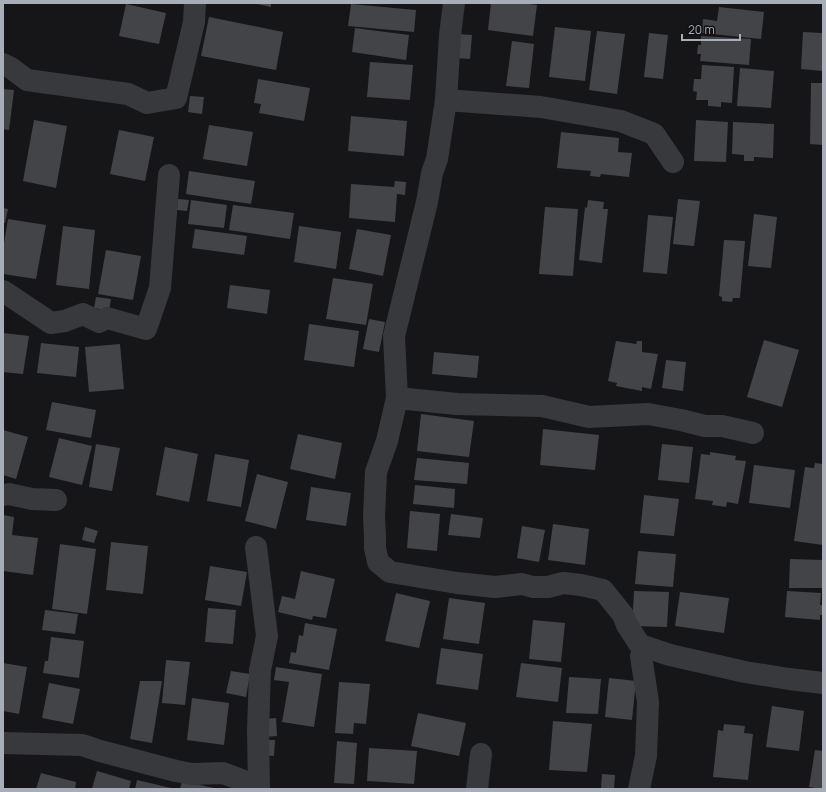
<svg xmlns="http://www.w3.org/2000/svg" width="826" height="792" viewBox="0 0 826 792" font-family="Manrope,sans-serif">
  <style>
    .building { fill: #424448 }
    .lines { fill: none; stroke-linecap: round; stroke-linejoin: round }
    .minor { stroke: #37393d; stroke-width: 22 }
  </style>
  <rect width="100%" height="100%" fill="#161618"/>
  <g class="building">
    <path d="M253,3h18v4z"/>
    <path d="M491,3h29l17,2 -4,31 -45,-6z"/>
    <path d="M126,4l40,9 -7,31 -40,-8z"/>
    <path d="M351,4l65,6 -2,22 -66,-6z"/>
    <path d="M719,7l45,5 -3,27 -59,-6 1,-14 14,2z"/>
    <path d="M209,17l74,15 -7,38 -75,-14z"/>
    <path d="M555,27l36,4 -6,50 -36,-4z"/>
    <path d="M355,28l54,7 -3,25 -54,-8z"/>
    <path d="M597,31l28,3 -8,60 -28,-4z"/>
    <path d="M803,32l20,1v38l-22,-2z"/>
    <path d="M649,33l19,2 -5,44 -19,-2z"/>
    <path d="M458,34l14,1 -2,24 -14,-1z"/>
    <path d="M701,36l50,3 -2,26 -49,-4 1,-7h-4l1,-9h3z"/>
    <path d="M512,41l22,3 -5,44 -23,-2z"/>
    <path d="M370,62l43,3 -3,35 -43,-3z"/>
    <path d="M702,65l32,2 -2,36 -11,-1v5l-13,-1v-6h-12l1,-8 -4,-1 1,-12h7z"/>
    <path d="M740,68l34,3 -3,37 -34,-2z"/>
    <path d="M258,79l52,9 -6,33 -45,-8 2,-9 -7,-1z"/>
    <path d="M811,83h12v62l-13,-1z"/>
    <path d="M3,89l11,1 -5,40 -6,-1z"/>
    <path d="M190,96l14,1 -2,17 -14,-2z"/>
    <path d="M351,116l56,5 -3,35 -56,-5z"/>
    <path d="M34,120l33,6 -11,62 -33,-7z"/>
    <path d="M696,120l32,2 -2,40 -32,-1z"/>
    <path d="M733,122l41,2 -1,34 -19,-1v4h-10v-6l-12,-1z"/>
    <path d="M209,125l44,7 -6,34 -44,-7z"/>
    <path d="M119,130l35,7 -9,44 -35,-7z"/>
    <path d="M561,132l58,6 -1,14 14,1 -3,24 -28,-3 -1,3 -10,-1 1,-5 -34,-3z"/>
    <path d="M189,171l66,10 -4,23 -65,-10z"/>
    <path d="M395,181l11,1 -1,13 -8,-1 -2,28 -46,-4 2,-34 43,3z"/>
    <path d="M178,199l11,1 -2,11 -10,-1z"/>
    <path d="M678,199l22,2 -6,45 -21,-2z"/>
    <path d="M191,200l36,5 -3,23 -36,-4z"/>
    <path d="M588,200l16,2 -1,7h5l-6,54 -23,-3 6,-53 2,1z"/>
    <path d="M233,205l61,8 -4,26 -61,-9z"/>
    <path d="M545,207l33,2 -5,67 -34,-2z"/>
    <path d="M3,208l5,1 -3,14h-2z"/>
    <path d="M754,214l23,3 -6,51 -23,-2z"/>
    <path d="M648,215l25,2 -6,57 -24,-2z"/>
    <path d="M8,219l38,6 -10,54 -33,-5v-25z"/>
    <path d="M63,226l32,4 -6,59 -33,-4z"/>
    <path d="M299,226l42,6 -5,37 -42,-7z"/>
    <path d="M195,229l52,7 -3,19 -52,-7z"/>
    <path d="M357,229l34,6 -8,41 -34,-7z"/>
    <path d="M724,240l21,1 -5,57h-7l-1,4 -10,-1v-4l-3,-1z"/>
    <path d="M106,250l35,6 -8,44 -35,-6z"/>
    <path d="M333,278l40,6 -7,41 -40,-6z"/>
    <path d="M230,285l40,5 -3,24 -40,-6z"/>
    <path d="M96,297l15,2 -2,12 -15,-3z"/>
    <path d="M369,319l16,3 -6,30 -16,-3z"/>
    <path d="M309,324l50,7 -5,36 -50,-7z"/>
    <path d="M3,333l26,3 -6,38 -20,-2z"/>
    <path d="M764,340l35,10 -17,57 -35,-10z"/>
    <path d="M616,341l20,3 1,-3h5v11l16,2 -7,35 -9,-2v4l-26,-5 1,-3 -9,-2z"/>
    <path d="M41,343l38,4 -3,30 -39,-4z"/>
    <path d="M120,344l4,45 -35,3 -4,-45z"/>
    <path d="M434,352l45,4 -2,22 -45,-4z"/>
    <path d="M666,360l20,2 -3,29 -21,-3z"/>
    <path d="M52,402l44,8 -5,28 -45,-8z"/>
    <path d="M421,414l53,7 -5,36 -52,-6z"/>
    <path d="M543,429l56,6 -4,35 -55,-5z"/>
    <path d="M3,430l25,7 -12,42 -13,-4z"/>
    <path d="M298,434l44,9 -7,36 -45,-10z"/>
    <path d="M59,438l33,8 -10,39 -33,-8z"/>
    <path d="M96,444l24,4 -8,43 -23,-4z"/>
    <path d="M662,444l31,3 -4,36 -31,-3z"/>
    <path d="M165,447l33,7 -9,48 -33,-7z"/>
    <path d="M710,452l26,4 -1,4 11,1 -8,43 -11,-2 -1,5 -14,-2 1,-4 -18,-2 6,-45 9,1z"/>
    <path d="M215,454l34,6 -8,47 -34,-6z"/>
    <path d="M417,458l52,5 -2,21 -53,-4z"/>
    <path d="M815,463l8,1v81l-29,-4 11,-74 9,1z"/>
    <path d="M754,465l41,5 -5,38 -41,-5z"/>
    <path d="M257,474l31,8 -12,47 -31,-8z"/>
    <path d="M415,485l40,4 -1,19 -41,-4z"/>
    <path d="M311,487l40,6 -5,33 -40,-6z"/>
    <path d="M644,495l35,4 -5,37 -34,-3z"/>
    <path d="M410,511l30,3 -3,37 -30,-3z"/>
    <path d="M451,514l32,4 -3,20 -32,-3z"/>
    <path d="M3,515l11,2 -2,18 26,3 -5,37 -30,-4z"/>
    <path d="M553,524l36,5 -4,36 -37,-5z"/>
    <path d="M522,526l23,4 -6,32 -22,-4z"/>
    <path d="M85,527l13,4 -4,12 -12,-3z"/>
    <path d="M111,542l37,4 -5,48 -37,-4z"/>
    <path d="M60,544l36,5 -9,65 -35,-5z"/>
    <path d="M638,551l38,3 -3,33 -38,-3z"/>
    <path d="M790,559l33,1v28h-34z"/>
    <path d="M210,566l37,6 -6,34 -36,-6z"/>
    <path d="M301,571l34,8 -9,39 -13,-2 -1,4 -34,-8 4,-16 13,3z"/>
    <path d="M634,591l35,1 -2,35 -35,-1z"/>
    <path d="M787,591l34,2 -1,12h3v10h-3v5l-35,-3z"/>
    <path d="M680,592l49,6 -5,35 -49,-7z"/>
    <path d="M396,593l34,8 -11,47 -34,-7z"/>
    <path d="M449,598l36,5 -6,41 -36,-5z"/>
    <path d="M208,608l28,2 -3,34 -28,-2z"/>
    <path d="M45,610l33,4 -3,20 -33,-4z"/>
    <path d="M533,620l32,3 -4,39 -32,-3z"/>
    <path d="M305,623l32,6 -8,41 -40,-7 2,-11 5,1 3,-18 4,1z"/>
    <path d="M51,637l33,4 -5,37 -36,-5 2,-12h3z"/>
    <path d="M441,648l42,6 -5,36 -42,-6z"/>
    <path d="M166,660l24,2 -5,43 -23,-2z"/>
    <path d="M3,663l24,4 -8,47 -16,-3z"/>
    <path d="M521,663l41,5 -4,34 -42,-5z"/>
    <path d="M276,667l46,7 -8,53 -32,-5 7,-40 -15,-2z"/>
    <path d="M231,671l19,3 -4,23 -20,-4z"/>
    <path d="M569,677l32,2 -3,35 -32,-1z"/>
    <path d="M609,678l27,3 -4,39 -27,-3z"/>
    <path d="M140,681h22l-10,62 -22,-4z"/>
    <path d="M339,682l31,2 -4,40 -12,-1 -1,11 -18,-1z"/>
    <path d="M49,683l31,6 -7,35 -31,-6z"/>
    <path d="M192,698l37,5 -5,42 -37,-5z"/>
    <path d="M772,706l32,5 -5,40 -33,-4z"/>
    <path d="M418,713l48,10 -7,33 -48,-10z"/>
    <path d="M276,718l1,18 -13,1 -1,-18z"/>
    <path d="M553,721l39,3 -5,48 -38,-2z"/>
    <path d="M724,724l21,2 -1,7 9,1 -5,46 -35,-3 5,-47 5,1z"/>
    <path d="M262,740h13l-1,16 -12,-1z"/>
    <path d="M337,741l20,2 -3,41 -20,-1z"/>
    <path d="M369,748l48,3 -3,33 -47,-3z"/>
    <path d="M815,750l8,1v38l-14,-2z"/>
    <path d="M97,771l34,10 -2,8h-37z"/>
    <path d="M41,773l35,9 -1,7h-39z"/>
    <path d="M602,774l13,1 -1,14h-13z"/>
    <path d="M137,780l34,8v1h-36z"/>
    <path d="M182,781l32,7v1h-34z"/>
  </g>
  <g class="lines">
    <g class="minor">
      <path d="M454,3l-4,32 -4,65 -9,59 -5,14 -5,29 -33,134 3,62 -10,43 -11,31 -2,45 1,19v12l3,14 12,10 67,11 38,4 27,-3 11,3h15l15,-4 18,2 22,5 20,25 4,10 13,20 30,10 75,17 44,7 34,4"/>
      <path d="M3,64l8,4 16,12 101,14 19,9 29,-5 18,-76 1,-19"/>
      <path d="M446,100l95,7 80,14 33,13 19,28"/>
      <path d="M3,291l48,32 14,-2 18,-7 16,8 8,-4 39,11 14,-41 9,-113"/>
      <path d="M397,398l60,6 85,2 47,11 59,-3 33,6 24,6h17l31,7"/>
      <path d="M3,495l6,-1 23,5 24,1"/>
      <path d="M256,547l11,89 -7,34 -2,61 1,58"/>
      <path d="M3,743l79,2 18,6 76,20 16,3 31,-1 16,6 20,9"/>
      <path d="M477,789l4,-35"/>
      <path d="M639,789l7,-33 2,-54 -7,-46"/>
    </g>
  </g>
  <rect width="826" height="792" fill="none" stroke="#a8aeb8" stroke-width="8"/>
  <path d="M682 34v6h58v-6" fill="none" stroke="#a8aeb8" stroke-width="2"/>
  <text x="688" y="34" font-size="12" fill="#a8aeb8" stroke="#111113" stroke-width="3" paint-order="stroke">20 m</text>
</svg>
